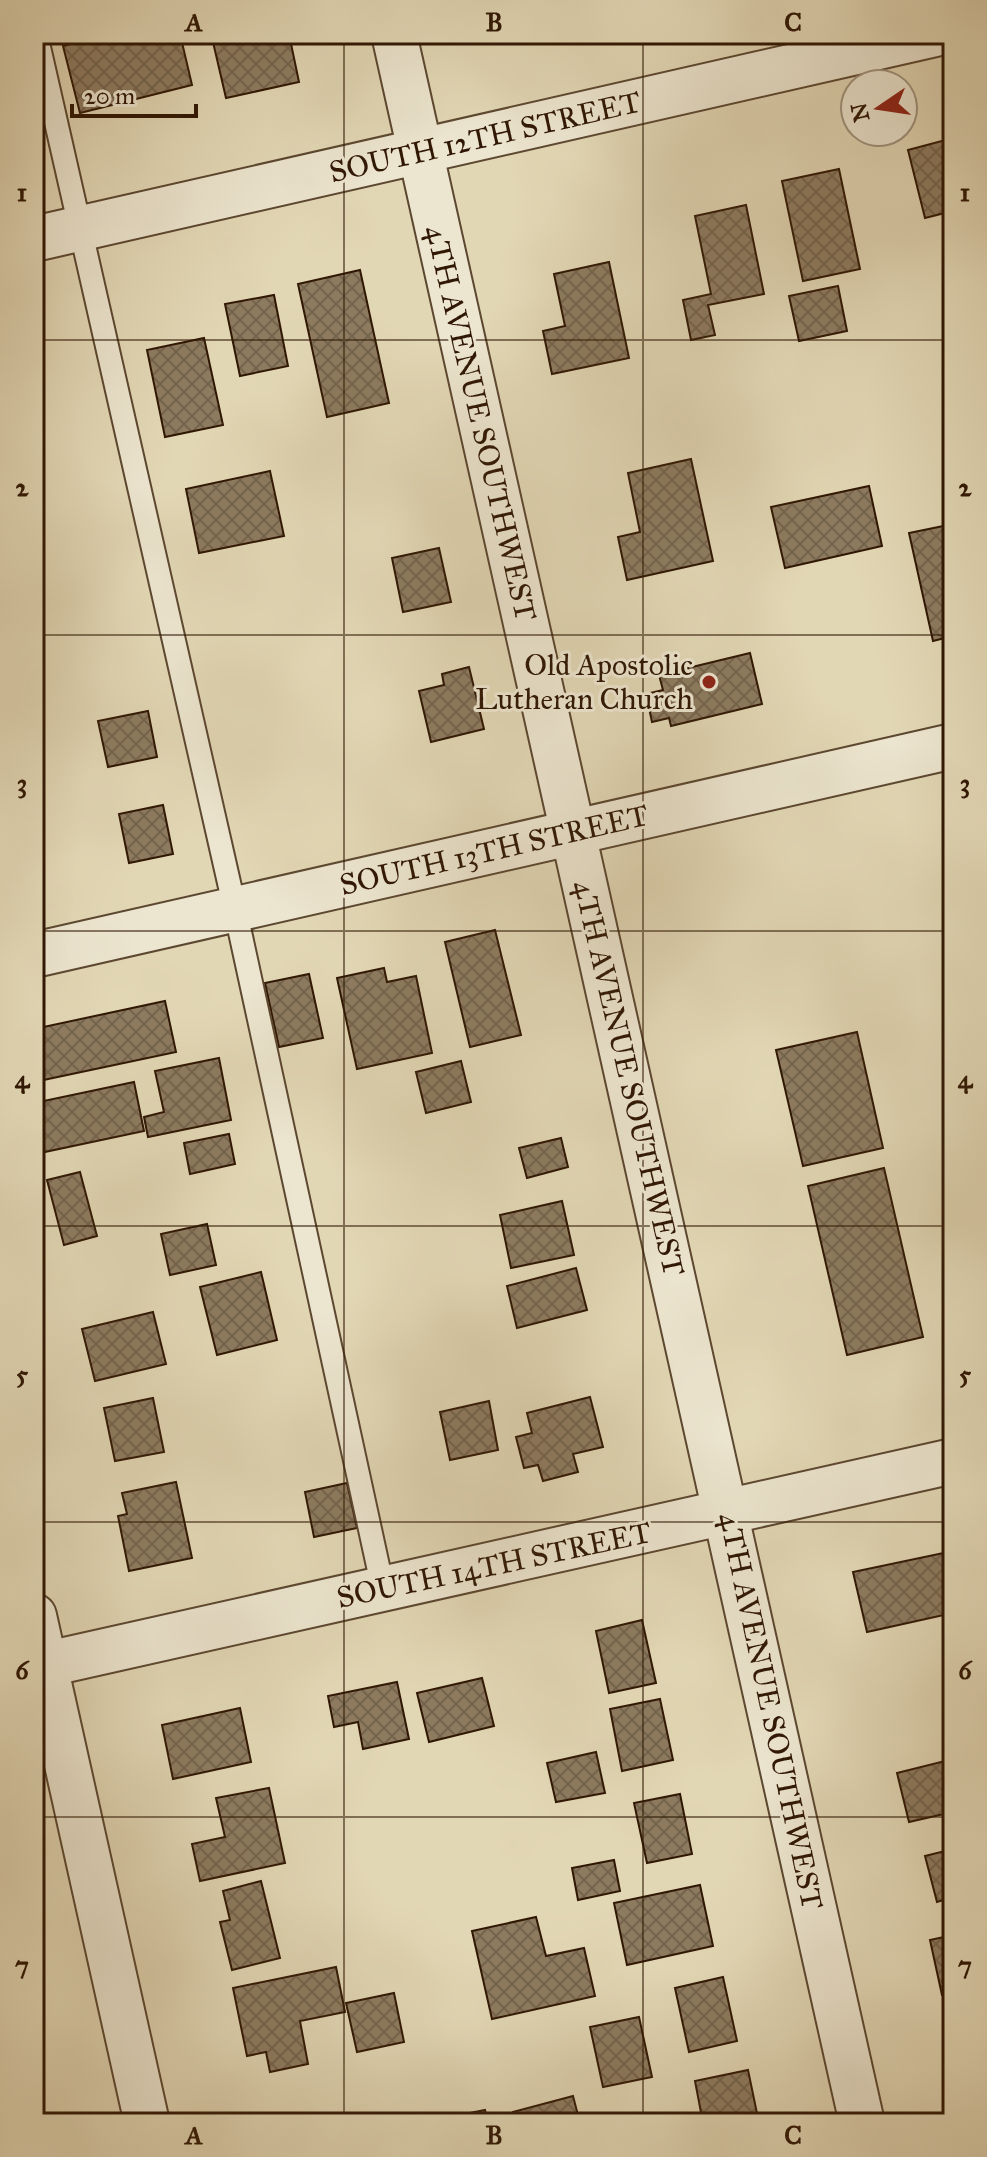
<svg xmlns="http://www.w3.org/2000/svg" width="987" height="2157" viewBox="0 0 987 2157" font-family="'IM FELL Great Primer',serif">
  <style>
    .building { fill: url(#building-cross-hatch); stroke: #301704; stroke-width: 2 }
    .lines { fill: none; stroke-linecap: round; stroke-linejoin: round }
    .service-casing { stroke: #5c4730; stroke-width: 26 }
    .minor-casing { stroke: #5c4730; stroke-width: 48 }
    .tertiary-casing { stroke: #5c4730; stroke-width: 48 }
    .service { stroke: #ece5cf; stroke-width: 22 }
    .minor { stroke: #ece5cf; stroke-width: 44 }
    .tertiary { stroke: #ece5cf; stroke-width: 44 }
    .grid { fill: none; stroke: #301704; stroke-width: 2; stroke-opacity: 0.55 }
    .poi-dot { fill: #8f2418; stroke: #ece5cf; stroke-width: 3 }
    .labels { text-anchor: middle; stroke-width: 6; stroke-linejoin: round; paint-order: stroke }
    .street-label { font-size: 30px; fill: #301704; stroke: #ece5cf }
    .poi-label { font-size: 30px; fill: #301704; stroke: #ece5cf; text-anchor: end }
    .neatline { fill: none; stroke: #301704; stroke-width: 3 }
    .grid-label { font-size: 26px; text-anchor: middle; font-weight: bold; fill: #301704 }
  </style>
  <defs>
    <pattern id="building-cross-hatch" width="8" height="8" patternUnits="userSpaceOnUse" patternTransform="scale(2)"><rect width="8" height="8" fill="#8d7b60"/><path d="M0 0l8 8M0 8l8-8" fill="none" stroke="#74644d"/></pattern>
  </defs>
  <rect width="100%" height="100%" fill="#e2d7b5"/>
  <filter id="stains"><feTurbulence type="fractalNoise" baseFrequency=".0025" numOctaves="4"/><feColorMatrix values="0 0 0 0 .2 0 0 0 0 .09 0 0 0 0 .02 0 0 0 .5 -.17"/></filter>
  <radialGradient id="worn" r=".72"><stop offset=".6" stop-color="#630" stop-opacity="0"/><stop offset="1" stop-color="#630" stop-opacity=".3"/></radialGradient>
  <g class="building">
    <path d="M110,34h70l12,51 -112,28 -17,-67z"/>
    <path d="M250,34h39l10,48 -73,16 -13,-56z"/>
    <path d="M953,138v73l-28,7 -17,-68z"/>
    <path d="M839,169l21,100 -57,12 -21,-100z"/>
    <path d="M746,205l18,89 -56,11 7,30 -24,5 -8,-40 28,-6 -16,-78z"/>
    <path d="M609,262l20,96 -77,16 -9,-43 22,-5 -11,-52z"/>
    <path d="M360,270l29,133 -62,14 -29,-133z"/>
    <path d="M838,286l9,45 -48,10 -10,-45z"/>
    <path d="M274,295l14,71 -48,10 -15,-72z"/>
    <path d="M204,338l19,87 -58,12 -18,-87z"/>
    <path d="M691,459l22,102 -86,19 -9,-43 22,-5 -12,-59z"/>
    <path d="M270,471l14,65 -85,17 -13,-64z"/>
    <path d="M869,486l13,60 -97,22 -14,-61z"/>
    <path d="M953,524v112l-20,5 -24,-108z"/>
    <path d="M439,548l12,54 -48,10 -11,-54z"/>
    <path d="M750,653l12,51 -91,22 -2,-8 -17,4 -6,-28 17,-4 -4,-15z"/>
    <path d="M469,667l15,62 -53,13 -12,-51 25,-6 -2,-11z"/>
    <path d="M148,711l9,46 -49,10 -10,-46z"/>
    <path d="M163,805l10,49 -44,9 -10,-49z"/>
    <path d="M495,930l26,105 -51,12 -25,-105z"/>
    <path d="M384,968l3,14 29,-6 16,77 -75,16 -20,-91z"/>
    <path d="M309,974l14,64 -44,9 -14,-64z"/>
    <path d="M165,1001l11,51 -142,30v-53z"/>
    <path d="M857,1032l26,116 -80,18 -27,-116z"/>
    <path d="M219,1058l12,62 -83,17 -4,-20 20,-5 -9,-41z"/>
    <path d="M461,1061l10,41 -45,11 -10,-41z"/>
    <path d="M134,1082l10,49 -104,22 -6,-31v-19z"/>
    <path d="M229,1134l6,30 -45,10 -6,-31z"/>
    <path d="M561,1138l7,29 -41,11 -8,-30z"/>
    <path d="M884,1168l39,169 -76,18 -39,-169z"/>
    <path d="M80,1172l17,64 -33,9 -17,-65z"/>
    <path d="M562,1201l12,54 -63,13 -11,-53z"/>
    <path d="M207,1224l9,41 -46,10 -9,-41z"/>
    <path d="M576,1268l11,42 -70,18 -10,-42z"/>
    <path d="M261,1272l16,68 -60,15 -17,-68z"/>
    <path d="M153,1312l13,52 -71,17 -13,-52z"/>
    <path d="M590,1397l13,50 -30,7 5,18 -35,9 -5,-16 -14,3 -8,-31 16,-4 -5,-20z"/>
    <path d="M153,1398l11,54 -49,9 -11,-53z"/>
    <path d="M489,1401l9,49 -48,10 -10,-48z"/>
    <path d="M176,1482l16,76 -63,13 -11,-55 9,-2 -5,-21z"/>
    <path d="M347,1483l10,45 -43,9 -9,-45z"/>
    <path d="M953,1551v62l-86,19 -14,-60z"/>
    <path d="M642,1620l14,63 -47,10 -13,-62z"/>
    <path d="M482,1678l12,48 -65,16 -12,-49z"/>
    <path d="M397,1682l12,57 -46,10 -5,-27 -24,5 -6,-31z"/>
    <path d="M660,1699l13,61 -51,11 -12,-62z"/>
    <path d="M240,1708l11,54 -78,17 -11,-54z"/>
    <path d="M596,1752l9,41 -49,9 -9,-39z"/>
    <path d="M953,1759v53l-44,10 -12,-49z"/>
    <path d="M269,1788l16,75 -85,18 -8,-37 33,-7 -9,-39z"/>
    <path d="M680,1794l12,60 -45,9 -13,-60z"/>
    <path d="M953,1849v48l-16,5 -12,-46z"/>
    <path d="M614,1860l6,31 -42,9 -6,-32z"/>
    <path d="M261,1881l19,77 -48,12 -12,-48 10,-2 -7,-29z"/>
    <path d="M700,1885l13,61 -86,19 -13,-62z"/>
    <path d="M536,1917l10,39 38,-8 11,48 -103,23 -20,-88z"/>
    <path d="M953,1935v58l-11,2 -12,-55z"/>
    <path d="M336,1967l9,45 -45,9 8,43 -38,8 -4,-20 -19,4 -14,-68z"/>
    <path d="M723,1977l14,64 -48,11 -14,-64z"/>
    <path d="M394,1993l10,49 -47,10 -11,-49z"/>
    <path d="M639,2017l13,60 -49,10 -13,-60z"/>
    <path d="M748,2070l11,53h-56l-8,-42z"/>
    <path d="M573,2096l7,27h-64l-3,-11z"/>
    <path d="M485,2110l3,13h-68z"/>
  </g>
  <g class="lines">
    <defs>
      <path id="service" d="M36,34l199,875 148,680"/>
      <g id="minor">
        <path d="M394,34l468,2089"/>
        <path d="M34,955l919,-209"/>
        <path d="M34,1616l113,507"/>
        <path d="M34,1667l919,-206"/>
      </g>
      <path id="tertiary" d="M34,239l901,-205"/>
    </defs>
    <use href="#service" class="service-casing"/>
    <use href="#minor" class="minor-casing"/>
    <use href="#tertiary" class="tertiary-casing"/>
    <use href="#service" class="service"/>
    <use href="#minor" class="minor"/>
    <use href="#tertiary" class="tertiary"/>
  </g>
  <path class="grid" d="M344,34v2089M643,34v2089M34,340h919M34,635h919M34,931h919M34,1226h919M34,1522h919M34,1817h919"/>
  <circle class="poi-dot" cx="709" cy="682" r="8"/>
  <g class="labels">
    <g class="street-label">
      <text transform="translate(485 137) rotate(-13)" y="10">SOUTH 12TH STREET</text>
      <text transform="translate(481 423) rotate(77)" y="10">4TH AVENUE SOUTHWEST</text>
      <text transform="translate(494 850) rotate(-13)" y="10">SOUTH 13TH STREET</text>
      <text transform="translate(629 1078) rotate(77)" y="10">4TH AVENUE SOUTHWEST</text>
      <text transform="translate(494 1565) rotate(-12)" y="10">SOUTH 14TH STREET</text>
      <text transform="translate(771 1711) rotate(78)" y="10">4TH AVENUE SOUTHWEST</text>
    </g>
    <g class="poi-label">
      <text x="693" y="675">Old Apostolic<tspan x="693" dy="34">Lutheran Church</tspan></text>
    </g>
  </g>
  <rect width="987" height="2157" fill="none" stroke="#e2d7b5" stroke-width="88"/>
  <g transform="translate(879 108) rotate(257)"><circle r="38" fill="#ece5cf" stroke="#a1937e" stroke-width="2"/>
  <path d="M0-6L14 30L0 20L-14 30Z" fill="#8f2418"/>
  <text y="-12" font-size="22" font-weight="bold" text-anchor="middle" fill="#301704">N</text>
  </g>
  <path d="M72 104v12h124v-12" fill="none" stroke="#301704" stroke-width="4"/>
  <text x="84" y="104" font-size="24" fill="#301704" stroke="#ece5cf" stroke-width="6" paint-order="stroke">20 m</text>
  <rect x="44" y="44" width="899" height="2069" class="neatline"/>
  <g class="grid-label">
    <text x="194" y="31">A</text>
    <text x="494" y="31">B</text>
    <text x="793" y="31">C</text>
    <text x="22" y="201">1</text>
    <text x="965" y="201">1</text>
    <text x="22" y="496">2</text>
    <text x="965" y="496">2</text>
    <text x="22" y="792">3</text>
    <text x="965" y="792">3</text>
    <text x="22" y="1088">4</text>
    <text x="965" y="1088">4</text>
    <text x="22" y="1383">5</text>
    <text x="965" y="1383">5</text>
    <text x="22" y="1679">6</text>
    <text x="965" y="1679">6</text>
    <text x="22" y="1974">7</text>
    <text x="965" y="1974">7</text>
    <text x="194" y="2144">A</text>
    <text x="494" y="2144">B</text>
    <text x="793" y="2144">C</text>
  </g>
  <rect width="100%" height="100%" filter="url(#stains)"/>
  <rect width="100%" height="100%" fill="url(#worn)"/>
</svg>
